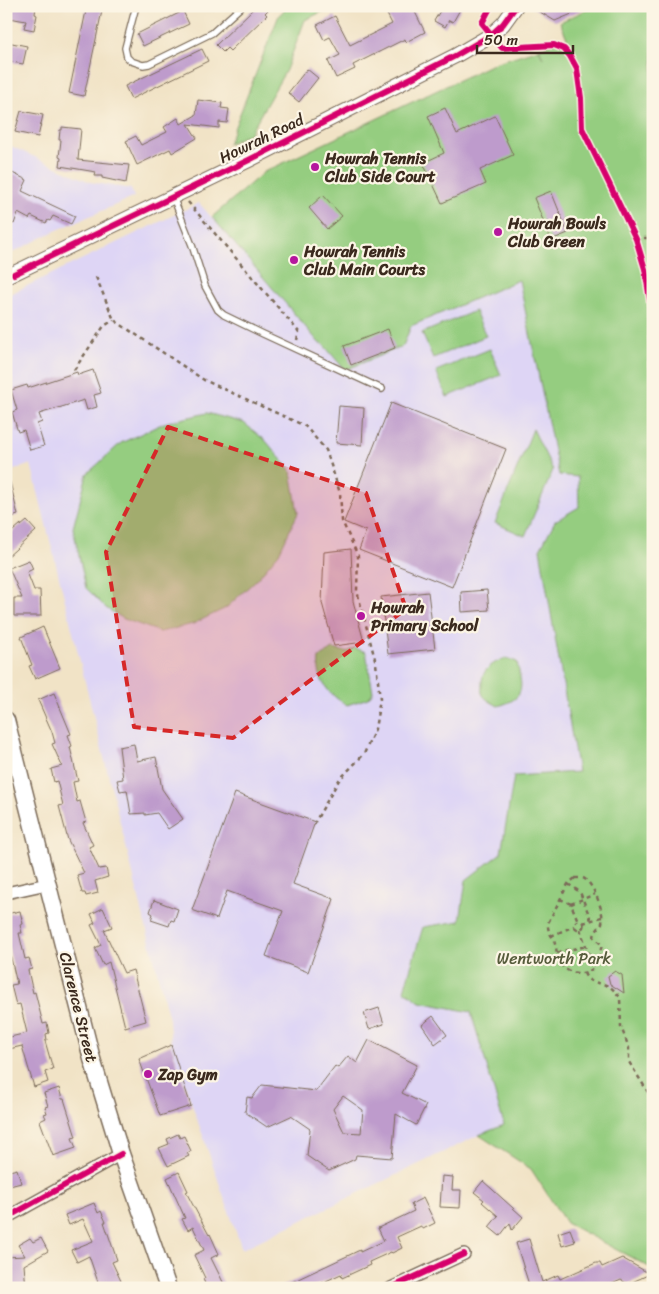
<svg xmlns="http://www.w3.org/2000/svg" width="659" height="1294" viewBox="0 0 659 1294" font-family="Sriracha,sans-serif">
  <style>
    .built { fill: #ded5f5 }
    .green { fill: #95cd80; stroke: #687c4f }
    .building { fill: #be9bcc; fill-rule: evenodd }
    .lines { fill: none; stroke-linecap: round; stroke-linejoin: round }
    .service-casing { stroke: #7b6b59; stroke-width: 8 }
    .minor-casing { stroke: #7b6b59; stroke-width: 14 }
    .tertiary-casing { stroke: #7b6b59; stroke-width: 16 }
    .secondary-casing { stroke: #7b6b59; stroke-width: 19 }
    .path { stroke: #7b6b59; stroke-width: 2.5; stroke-dasharray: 4 4; stroke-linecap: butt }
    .service { stroke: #fff; stroke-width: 5.5 }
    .minor { stroke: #fff; stroke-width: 11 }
    .tertiary { stroke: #fff; stroke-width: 14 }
    .secondary { stroke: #fff; stroke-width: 16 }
    .cycleway-casing { stroke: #fcf5e5; stroke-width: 9 }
    .cycleway { stroke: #d6006c; stroke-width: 6 }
    .marked { fill: #d62828; fill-opacity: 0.2; stroke: #d62828; stroke-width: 4; stroke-dasharray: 10 6; stroke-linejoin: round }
    .poi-dot { fill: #b5179e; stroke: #fcf5e5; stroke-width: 2 }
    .labels { text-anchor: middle; stroke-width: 4.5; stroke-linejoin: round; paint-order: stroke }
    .street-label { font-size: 16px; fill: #3b2a1e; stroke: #fcf5e5 }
    .poi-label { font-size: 16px; font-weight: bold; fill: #3b2a1e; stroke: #fcf5e5; text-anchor: start }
    .park-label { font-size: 16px; fill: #565b3b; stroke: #fcf5e5 }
  </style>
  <rect width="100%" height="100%" fill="#fcf5e5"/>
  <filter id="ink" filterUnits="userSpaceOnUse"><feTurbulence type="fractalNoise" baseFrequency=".02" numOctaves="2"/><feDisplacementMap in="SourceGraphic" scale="10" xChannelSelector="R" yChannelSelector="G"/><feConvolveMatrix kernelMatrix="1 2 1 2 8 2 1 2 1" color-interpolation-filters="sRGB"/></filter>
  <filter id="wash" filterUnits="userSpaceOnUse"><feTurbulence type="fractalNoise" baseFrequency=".0096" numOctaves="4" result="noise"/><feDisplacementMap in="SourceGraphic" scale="20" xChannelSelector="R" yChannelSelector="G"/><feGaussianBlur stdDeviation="1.12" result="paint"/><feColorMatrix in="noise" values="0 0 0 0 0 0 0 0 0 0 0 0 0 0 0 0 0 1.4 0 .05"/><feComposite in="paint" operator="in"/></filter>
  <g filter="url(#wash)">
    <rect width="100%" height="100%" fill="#f1e3c6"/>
    <g class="built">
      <path d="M6,144l84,38 41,7 3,8 -79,34 -49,25z"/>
      <path d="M199,203l147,167 57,-24 8,-20 119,-51 123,493 -139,8 -13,77 -35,27 -6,41 -40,81 51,9 33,114 -25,10 -237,114 -71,-205 -2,-25 -138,-555 -25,9v-177z"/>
    </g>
    <g class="green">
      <path d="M289,6h45l-29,14 -19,50 -36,63 -22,11 51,-129z"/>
      <path d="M595,6h58v1263l-87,-46 -35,-54 -52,-34 25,-10 -33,-113 -51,-10 -16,-12 19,-63 37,-6 6,-41 35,-27 13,-77 64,-4 -38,-223 15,-28 24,-14 -1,-30 -19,-2 -40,-195 -108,46 -8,20 -58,24 -23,-27 -2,1 -108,-127 52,-45 233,-110 42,-13 4,9 -4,-10 28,-10 -7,-16z"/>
      <path d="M475,311l11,25 -53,22 -11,-25z"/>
      <path d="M490,349l11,26 -54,22 -11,-26z"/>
      <path d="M207,413l37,10 22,18 25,30 7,42 -19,40 -23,27 -30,28 -33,16 -33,8 -36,-13 -18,-11 -20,-20 -13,-60 14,-54 34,-31 43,-20z"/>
      <path d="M533,429l20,41 -28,66 -30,-13z"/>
      <path d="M355,648l11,4 7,40 -5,6 -21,7c-18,-10 -31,-25 -28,-47l14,-9 14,3z"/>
      <path d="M506,658l11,4c5,25 10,36 -19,44 -5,-3 -14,-7 -16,-13 -1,-2 0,-5 0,-8 -1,-16 11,-22 24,-27z"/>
    </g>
    <g id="blocks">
      <g class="building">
        <path d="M12,6h24l-1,8 2,1 -3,15 -10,-2 2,-7 -17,-3z"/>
        <path d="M87,6h16l-19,90 -15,-3z"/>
        <path d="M256,6h16l-7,7 2,2 -37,36 -3,-3 -4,4 -7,-7z"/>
        <path d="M383,6h29l13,26 -19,10 -1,-3 -52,26 2,4 -19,9 -8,-17 12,-6 -10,-18 -6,3 -7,-15 18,-9 15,29 42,-21z"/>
        <path d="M443,6h19l-9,16 -4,-2 -4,7 -11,-6z"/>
        <path d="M530,6h61l-36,15z"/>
        <path d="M183,11l6,13 -46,22 -6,-12z"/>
        <path d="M7,42l20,4 -4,18 -17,-3z"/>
        <path d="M202,49l6,12 -77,38 -6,-13z"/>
        <path d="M307,69l11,9 -19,24 -11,-9z"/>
        <path d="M198,100l24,3 -1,5 8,1 -2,14 -8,-1v6l-31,-4 9,14 -25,15 -2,-4 -33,16 -11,-24 10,-5 5,9 26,-13 -3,-5 14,-9 3,6 15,-9z"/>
        <path d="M445,108l12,26 38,-18 18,39 -33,15 6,14 -44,19 -19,-40 21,-10 -16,-37z"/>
        <path d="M21,111l22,4 -5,22 -23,-5z"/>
        <path d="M62,127l19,2 -3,31 51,5 -3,18 -24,-5v-2h-7l1,-4 -36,-6 1,-8 -2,-1 2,-17h-2l1,-10h2z"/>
        <path d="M6,170l21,10 -5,11 53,25 -4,8 -18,-8 -3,5 -2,-1 -2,3 -15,-7 -2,3 -11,-6 -4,11 -8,-4z"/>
        <path d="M551,191l17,42 -17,7 -17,-42z"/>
        <path d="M323,195l19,21 -15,13 -18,-21z"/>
        <path d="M388,329l7,19 -44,17 -7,-19z"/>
        <path d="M93,370l8,23 -7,2 3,12 -10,3 -3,-10 -45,14 3,8 -5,2 7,22 -14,4 -6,-20 -6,2 -6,-20 5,-2 -6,-20 16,-5 1,3 49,-16 1,3z"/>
        <path d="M391,403l115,46 -54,138 -93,-37 7,-19 -22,-9z"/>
        <path d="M339,406l25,2 -2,37 -26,-2z"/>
        <path d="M10,482l8,33 -12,4v-36z"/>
        <path d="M27,521l9,10 -30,27v-21l15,-13v2z"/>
        <path d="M351,549l2,52 11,41 -30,4 -12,-43 2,-51z"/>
        <path d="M29,560l4,9 -6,3 7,18h6l1,26h-27v-18h8l-13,-30z"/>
        <path d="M487,590l2,20 -27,2 -1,-20z"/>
        <path d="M428,592l7,57 -47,5 -7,-57z"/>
        <path d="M43,627l17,41 -25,11 -6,-13 3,-1 -11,-28z"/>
        <path d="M54,693l17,41 -3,1 4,11 -2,1 8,34 -5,1 4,20 3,-1 6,21 -3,1 10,22 -4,2 10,22 7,-1 2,9 -13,4 3,12 -12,3 -1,-3h-3l-5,-18 7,-2 -16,-33 -9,-34 4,-1 -6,-24 -3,1 -3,-13 11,-3 -10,-22 3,-1 -3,-11 -14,-32z"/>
        <path d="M134,744l3,17 19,-4 6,32 21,30 -15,10 -11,-16 -12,2v-2l-14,1 -4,-24 -7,1 -3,-11 6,-1 -4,-32z"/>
        <path d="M235,793l80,29 -22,62 41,15 -26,73 -42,-16 17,-45 -56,-20 -10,28 -25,-9z"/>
        <path d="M154,900l24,9 -4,12 -3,-1 -2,6 -18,-6 2,-6 -3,-2z"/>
        <path d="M103,908l9,19 -8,3 20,43 9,-3 13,51 -21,6 -16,-65 -6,3 -8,-17 6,-3 -10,-20 4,-2 -4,-9z"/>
        <path d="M20,911l3,13 -3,1 2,8h-3l6,26 4,-1 3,11 -4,1 5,23 2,-1 8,32 4,-1 2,10 -3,1 1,6 -2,1 8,28 -8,3 3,10 -14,5 -12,-41 -13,3 -3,-11 21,-5 -7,-29 -4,1 -5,-20 6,-1 -11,-47v-23z"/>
        <path d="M615,971l7,4 2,18 -14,-9 -2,-8z"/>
        <path d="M379,1008l5,16 -15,5 -5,-16z"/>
        <path d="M433,1016l14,19 -12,9 -13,-19z"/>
        <path d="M369,1040l48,25 -15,28 24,12 -10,20 -20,-11 -4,44 -36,-3 -1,4 -26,12 -22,-15 3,-27 -19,-13 -24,11 -22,-15 2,-15 5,1 10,-13 54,6 19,-25 3,2 10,-12 9,7zM343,1096l20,14 -2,23 -17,-1 -11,-23z"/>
        <path d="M171,1045l20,61 -31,10 -21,-57z"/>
        <path d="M59,1088l3,11h2l12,38 -4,1 4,10 -23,8 -13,-35 6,-3 -2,-4 3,-1 -2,-6 3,-1 -4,-13z"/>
        <path d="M178,1134l2,4 4,-2 7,15 -4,2 2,3 -21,10 -9,-18 10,-4 -2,-5z"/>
        <path d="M17,1169l4,14 -15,4v-15z"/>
        <path d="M179,1172l9,19 -2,1 23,43 1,-1 9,20 -8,4 15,30h-19l-4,-9 2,-1 -11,-23 10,-5 -11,-23 -5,3 -6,-11 3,-1 -18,-40z"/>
        <path d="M442,1176l11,1 -1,13h9l-1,18 -20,-1z"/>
        <path d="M483,1181l40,36 -11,13 -2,-7 -10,13 -11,-9 9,-11 -16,-14 2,-2 -10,-8z"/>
        <path d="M423,1198l12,25 -12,6 -2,-3 -24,11 5,11 -10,5 -1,-1 -22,10 1,3 -28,13 -1,-4 -30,14h-32l81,-38v2l24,-11 -6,-13 36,-17 -3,-7z"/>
        <path d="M94,1203l4,10 3,-2 5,11h-2l13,38 -5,2 9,19 -6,3 2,4h-17l-11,-32 -12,6 -6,-12 22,-9 -10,-22 -14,6 -4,-10z"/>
        <path d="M570,1229l5,13 -13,4 -4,-13z"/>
        <path d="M30,1238l3,4 8,-4 7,13 -24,14 2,23h-19l-1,-31 19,-1 -7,-11z"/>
        <path d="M529,1239l13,43 16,-7 2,4 36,-16h4l2,4 20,-9 28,16 -22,10 -7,-4 -18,8h-73l-14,-45z"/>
      </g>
    </g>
  </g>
  <g filter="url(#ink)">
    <use href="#blocks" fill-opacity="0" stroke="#7b6b59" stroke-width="1"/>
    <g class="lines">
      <defs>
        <g id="service">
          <path d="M136,6l-11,42 2,9 4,4 12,4 6,-1 63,-31 30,-27"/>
          <path d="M173,197l19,48 13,41 13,24 6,5 37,18 121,56"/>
        </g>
        <g id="minor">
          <path d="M6,893l41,-9"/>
          <path d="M6,1218l115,-64"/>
          <path d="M391,1288l73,-34"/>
        </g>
        <path id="tertiary" d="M6,277l243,-117 206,-104 36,-21 12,-11 13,-18"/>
        <path id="secondary" d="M6,720l86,339 29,95 47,134"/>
      </defs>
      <use href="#service" class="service-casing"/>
      <use href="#minor" class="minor-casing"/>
      <use href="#tertiary" class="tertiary-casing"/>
      <use href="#secondary" class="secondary-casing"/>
      <g class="path">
        <path d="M188,202l111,130 -2,8"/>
        <path d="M636,239l7,-1h10"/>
        <path d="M96,277l18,43 90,60 101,46 21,24 14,43 2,28 16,35 -1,35 19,72 4,36 -5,30 -11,25 -25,26 -24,42"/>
        <path d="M74,370l30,-44 10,-6"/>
        <path d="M575,878c2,0 5,0 8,0 10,4 22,35 19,45 -2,5 -7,7 -8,14l8,8c-2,7 -4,16 -8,22 -8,10 -28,7 -34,-4 -3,-5 -3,-13 -5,-19 -2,-8 -8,-12 -7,-21l20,-39z"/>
        <path d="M568,884l12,8 11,28"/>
        <path d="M560,899l11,5 7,17"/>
        <path d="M571,904l24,-10"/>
        <circle cx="579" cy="925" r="4.5"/>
        <path d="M583,923l19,-6"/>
        <path d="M580,929l10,28 8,2"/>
        <path d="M551,936l23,-10"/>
        <path d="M557,953c10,-4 19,-4 29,-7"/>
        <path d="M584,973c5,12 14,8 24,13 5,2 8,7 12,11l1,30 8,21v14l24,38"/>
      </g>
      <use href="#service" class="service"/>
      <use href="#minor" class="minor"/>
      <use href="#tertiary" class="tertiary"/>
      <use href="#secondary" class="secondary"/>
      <defs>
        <g id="cycleway">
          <path d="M491,6l-9,17 20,25 52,-3 10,4 6,7 7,13 4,29 1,30 54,111 9,30 6,37 2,59"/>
          <path d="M14,274l235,-114 206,-104 36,-21 12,-11 13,-18"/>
          <path d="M6,1218l115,-64"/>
          <path d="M391,1288l73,-34"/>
        </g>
      </defs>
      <use href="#cycleway" class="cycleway-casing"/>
      <use href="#cycleway" class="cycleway"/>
    </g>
  </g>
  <path class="marked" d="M168,427l198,66 40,116 -173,129 -99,-11 -28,-175z"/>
  <g class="poi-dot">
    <circle cx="315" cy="167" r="5"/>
    <circle cx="498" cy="232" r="5"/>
    <circle cx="294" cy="260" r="5"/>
    <circle cx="361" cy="616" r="5"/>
    <circle cx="148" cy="1074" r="5"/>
  </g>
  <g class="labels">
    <g class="street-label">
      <text transform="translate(261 138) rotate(-26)" y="6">Howrah Road</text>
      <text transform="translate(79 1007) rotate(76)" y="6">Clarence Street</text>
    </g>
    <g class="poi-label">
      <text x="325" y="164">Howrah Tennis<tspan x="325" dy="18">Club Side Court</tspan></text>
      <text x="508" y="229">Howrah Bowls<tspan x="508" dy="18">Club Green</tspan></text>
      <text x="304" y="257">Howrah Tennis<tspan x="304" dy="18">Club Main Courts</tspan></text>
      <text x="371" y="613">Howrah<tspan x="371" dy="18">Primary School</tspan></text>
      <text x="158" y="1080">Zap Gym</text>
    </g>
    <g class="park-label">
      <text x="554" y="964">Wentworth Park</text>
    </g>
  </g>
  <rect width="659" height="1294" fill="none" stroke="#fcf5e5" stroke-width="25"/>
  <path d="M477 45v8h96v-8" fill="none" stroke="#3b2a1e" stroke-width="2.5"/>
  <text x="484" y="45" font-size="15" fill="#3b2a1e" stroke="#fcf5e5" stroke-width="4" paint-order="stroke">50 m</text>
</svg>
